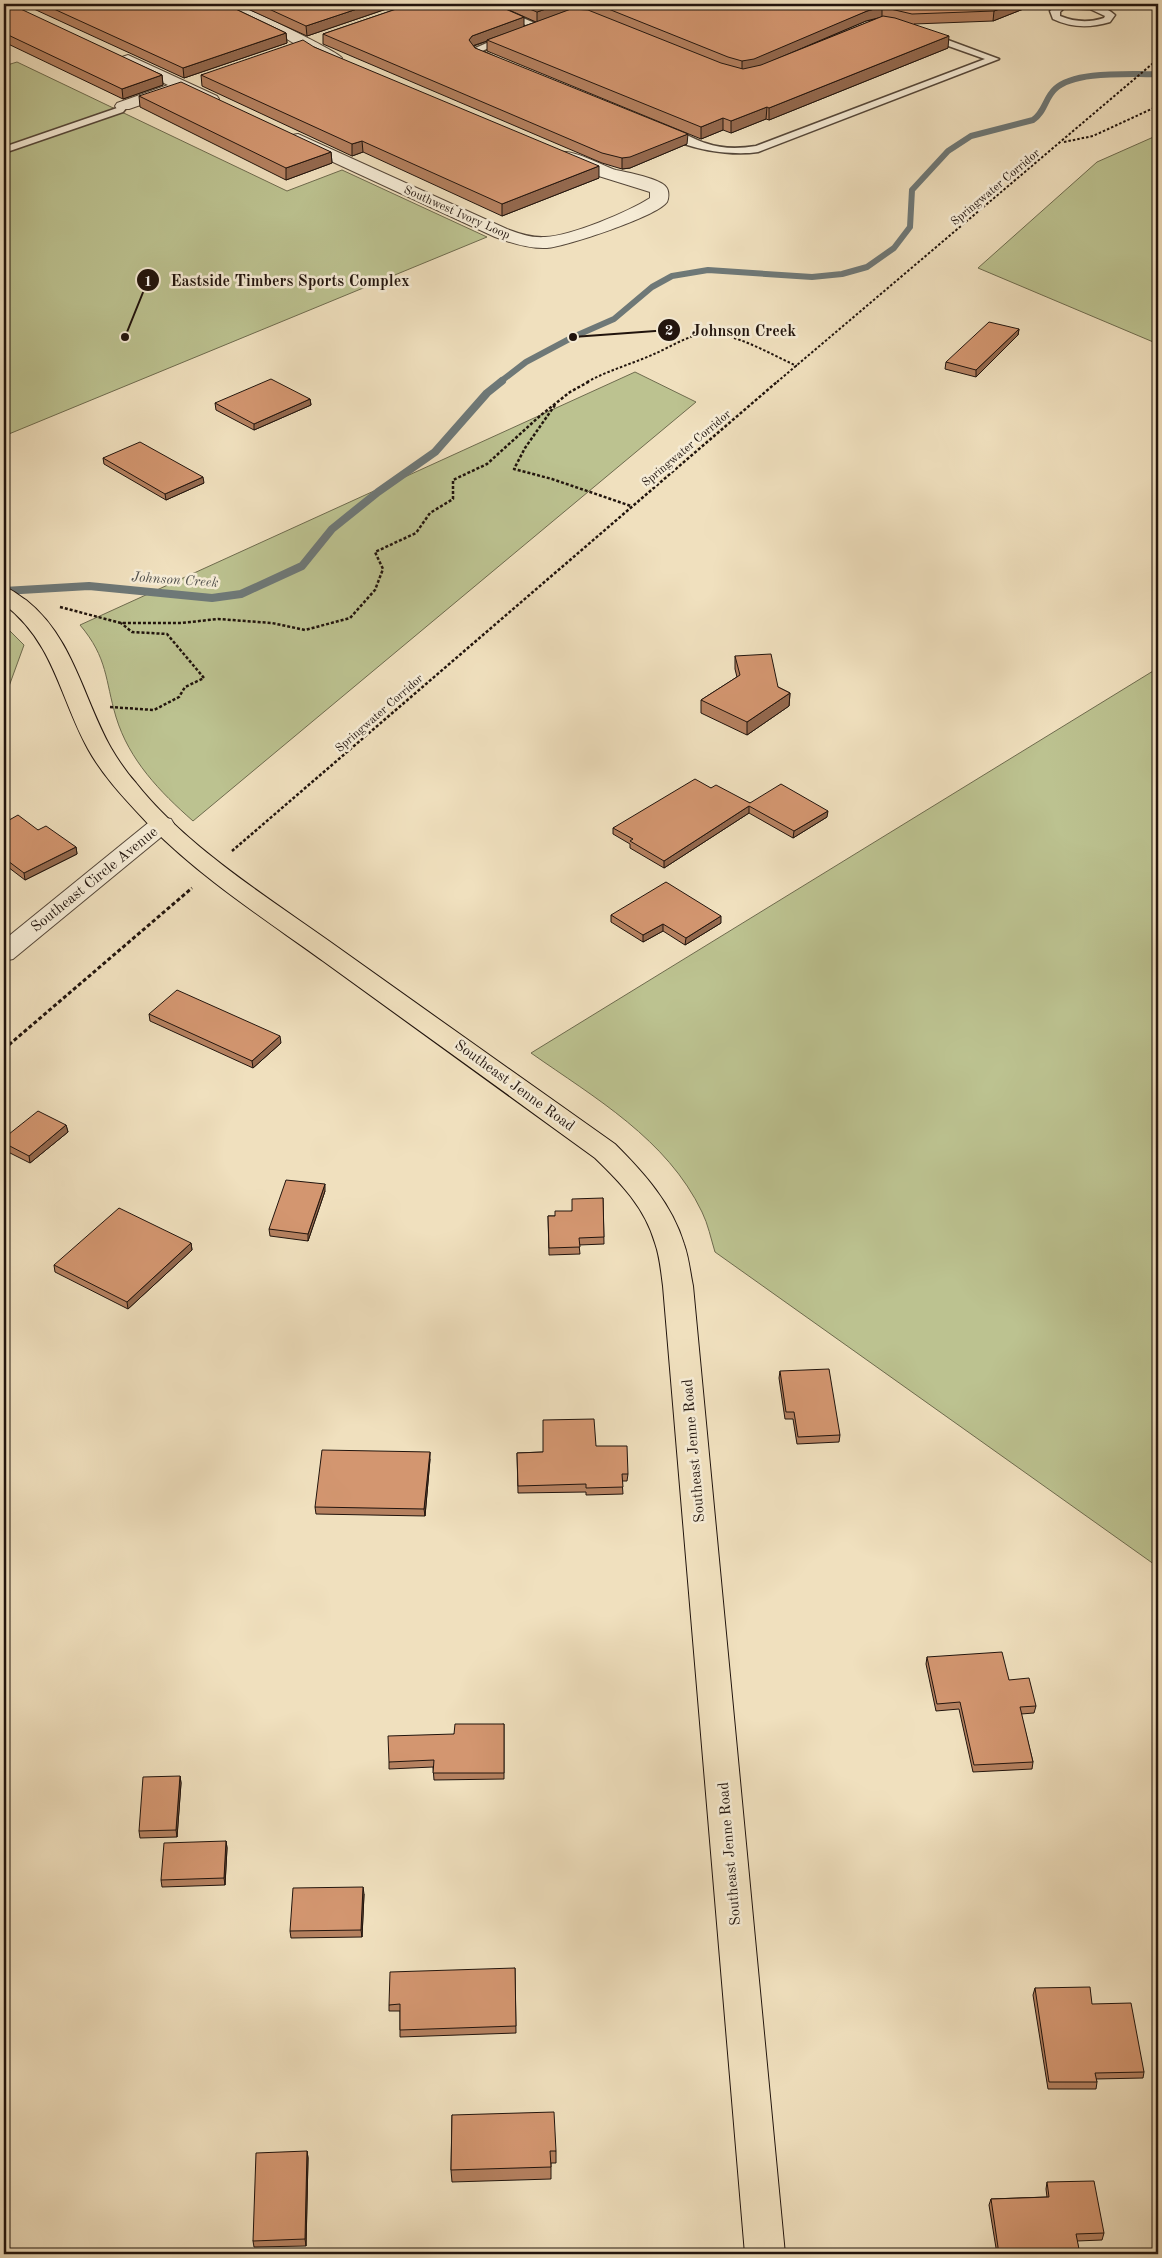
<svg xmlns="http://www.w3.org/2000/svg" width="1162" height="2258" viewBox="0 0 1162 2258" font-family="'Old Standard TT',serif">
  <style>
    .green { fill: #bcc290; stroke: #6e6b4e }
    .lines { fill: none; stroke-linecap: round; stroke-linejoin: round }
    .stream-far1 { stroke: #6e7877; stroke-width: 6 }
    .stream { stroke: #6e7877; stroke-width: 8 }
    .service-casing { stroke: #554739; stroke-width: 3 }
    .minor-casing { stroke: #554739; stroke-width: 2 }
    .primary-casing { stroke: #21140d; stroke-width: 2 }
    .path-far2 { stroke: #21140d; stroke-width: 2; stroke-dasharray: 2.5 2; stroke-linecap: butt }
    .path-far1 { stroke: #21140d; stroke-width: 2.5; stroke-dasharray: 3 2; stroke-linecap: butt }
    .path { stroke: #21140d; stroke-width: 3; stroke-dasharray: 4 2.5; stroke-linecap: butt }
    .service { fill: #f5ebd5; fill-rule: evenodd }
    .minor { fill: #f5ebd5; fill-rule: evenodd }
    .primary { fill: #f0e0be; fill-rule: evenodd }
    .wall { fill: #b58160; stroke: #21140d; fill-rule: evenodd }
    .shaded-wall { fill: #94694e; stroke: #21140d }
    .building { fill: #d39670; stroke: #21140d }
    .labels { text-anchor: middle; stroke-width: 5; stroke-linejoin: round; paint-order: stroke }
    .far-street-label { font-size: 12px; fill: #21140d; stroke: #f5ebd5 }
    .far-water-label { font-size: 14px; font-style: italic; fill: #4e4e4b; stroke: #f5ebd5 }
    .street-label { font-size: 15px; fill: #21140d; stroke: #f5ebd5 }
    .leader { fill: none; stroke: #21140d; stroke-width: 2 }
    .callout-dot { fill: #21140d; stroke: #f5ebd5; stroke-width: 2 }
    .mark-label { font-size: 15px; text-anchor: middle; font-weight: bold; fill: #fff }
    .callout-label { font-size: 16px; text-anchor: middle; font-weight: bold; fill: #21140d; stroke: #f5ebd5; stroke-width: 5; stroke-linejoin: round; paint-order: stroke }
  </style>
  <rect width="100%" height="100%" fill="#f0e0be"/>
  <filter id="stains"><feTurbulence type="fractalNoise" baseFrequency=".004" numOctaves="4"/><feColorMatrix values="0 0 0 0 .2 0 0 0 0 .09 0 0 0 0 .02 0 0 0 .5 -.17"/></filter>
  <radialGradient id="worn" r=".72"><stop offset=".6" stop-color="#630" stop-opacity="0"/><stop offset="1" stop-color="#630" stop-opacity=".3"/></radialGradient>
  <g class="green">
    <path d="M17,62l270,129 55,-21 145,67 -483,199v-370z"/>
    <path d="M1158,135v209l-180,-76 119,-106z"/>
    <path d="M635,372l61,30 -503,419c-33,-29 -64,-61 -77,-104 -11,-37 -8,-59 -36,-92z"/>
    <path d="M4,625l20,20 -20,55z"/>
    <path d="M1158,668v899l-443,-315c-4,-13 -7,-28 -13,-40 -35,-73 -107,-114 -171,-159z"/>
  </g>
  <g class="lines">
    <path class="stream-far1" d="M500,382l26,-20 47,-25 41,-18 38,-32 20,-11 36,-6 104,7 30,-3 25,-7 27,-19 16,-21 2,-37 36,-39 23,-15 62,-16c12,-8 12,-22 22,-31 20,-19 77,-14 103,-15"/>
    <path class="stream" d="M4,591l85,-5 123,12 29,-4 61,-28 30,-37 46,-37 57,-40 52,-59 15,-12"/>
    <defs>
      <g id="service">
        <path d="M478,4h12l47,20 14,-5 5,3 -19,8z"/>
        <path d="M1051,4c20,0 48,-4 64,11l-5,7c-20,6 -38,6 -57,-3l-3,-8 5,-4zM1064,8l26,1 15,7 -1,2c-16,5 -29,4 -44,-2v-4z"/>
        <path d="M929,33l70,26 -241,93c-25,4 -76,-2 -95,-20l1,-2c12,-3 30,10 41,13 17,6 33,6 51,3l229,-87 -59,-21 -2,-2z"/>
        <path d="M507,34l5,3 -2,2 -28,12 14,7v4c-9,1 -19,-5 -25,-12z"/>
        <path d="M123,103l5,3 -5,6 -119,41v-6l113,-39z"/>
      </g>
      <g id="minor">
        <path d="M213,4c6,0 14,-1 20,0 12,2 104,47 109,54l-2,3 -6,2 -19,-7 -30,-18 -69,-31z"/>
        <path d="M128,55l89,41 2,3 -2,3h-12l-24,-11 -52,18h-12l-2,-3 2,-3 51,-18 -46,-22 -2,-3 2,-3z"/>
        <path d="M298,134l209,95c13,5 25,9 38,8 26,-1 83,-25 105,-39v-6l-61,-19 -30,-13 -3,-4 3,-4c14,-3 42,13 57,18 11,2 45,9 50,17 3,3 3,11 1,15 -9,14 -102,45 -120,46 -18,1 -36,-5 -52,-11l-203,-94 -2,-4 2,-4z"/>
        <path d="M162,817l9,2 3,5 -3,5 -158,130 -9,2v-21l149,-121z"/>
      </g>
      <path id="primary" d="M4,587c9,3 14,8 22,13 47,37 57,98 85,148 7,12 16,25 25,35 49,62 128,112 193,158 95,68 190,135 286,203 29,29 57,60 69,100 5,14 6,28 9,42l92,968h-40l-82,-968c-2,-14 -3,-29 -8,-43 -10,-35 -34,-60 -60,-85 -90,-66 -181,-131 -272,-197 -58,-42 -122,-83 -173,-135 -22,-24 -46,-48 -62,-77 -29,-53 -33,-105 -84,-145z"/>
    </defs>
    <use href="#service" class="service-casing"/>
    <use href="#minor" class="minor-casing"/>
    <use href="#primary" class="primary-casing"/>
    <g class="path-far2">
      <path d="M1064,142l29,-6 65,-30"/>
      <path d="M587,382c22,-12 45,-18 67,-28 17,-7 39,-22 57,-21 30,3 59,21 86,33"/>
      <path d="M777,382l381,-323"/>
    </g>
    <g class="path-far1">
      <path d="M555,405l-30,43 -11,21 38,10 79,27"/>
      <path d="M60,607l61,16h60l37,-4 54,4 33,7 45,-12 25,-28 8,-21 -8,-17 41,-19 14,-20 23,-14v-19l34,-16 54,-49 29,-23 20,-11"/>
      <path d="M110,707l44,3 25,-13 6,-10 19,-9 -37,-44 -35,-2 -11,-9"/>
      <path d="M232,851l546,-470"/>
    </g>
    <path class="path" d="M4,1049l188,-161"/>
    <use href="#service" class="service"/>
    <use href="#minor" class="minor"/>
    <use href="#primary" class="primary"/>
  </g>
  <g class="wall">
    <path d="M4,4l158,71 1,10 -40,14 -119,-57z"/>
    <path d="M23,4h202l61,29 1,10 -103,35z"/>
    <path d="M237,4h164l-94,32z"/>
    <path d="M411,4h625l-43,17 -79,3 34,24 -179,72 -3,-1 -35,14 -8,-3 -22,9 -214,-88v-10l-13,5 1,2 212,96 -57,24 -8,1 -20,-6 -279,-119v-10zM498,5l38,17 -12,4zM876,19l-83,33 73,-31z"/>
    <path d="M314,47l285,131 -97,38 -139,-64 -11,4 -150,-70 -1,-11z"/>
    <path d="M139,96l192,56 1,11 -46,17 -146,-73z"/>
    <path d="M1019,329l-1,6 -42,42 -31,-8 1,-7z"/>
    <path d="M310,399l1,6 -57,25 -38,-20 -1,-7z"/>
    <path d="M103,458l101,25 -38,17 -62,-36z"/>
    <path d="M735,656l43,31 12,6 -1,13 -42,29 -46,-22v-13l36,-23 -2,-8z"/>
    <path d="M711,788l39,15 77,14 -34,21 -44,-25 -85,55 -34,-20v-4l-17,-10v-6z"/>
    <path d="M4,823l34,7 38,17 1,7 -52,26 -21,-16z"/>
    <path d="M611,915l110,8 -36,22 -22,-14 -20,11 -32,-20z"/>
    <path d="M149,1014l132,29 -28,25 -103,-47z"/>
    <path d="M66,1125l2,7 -38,31 -26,-13v-12z"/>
    <path d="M325,1191l-17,50 -38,-5 -1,-7z"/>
    <path d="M603,1198l1,46 -25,1 1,9 -31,1 -1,-39h7l17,-5z"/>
    <path d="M191,1243l1,7 -64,59 -73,-37 -1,-7z"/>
    <path d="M780,1371l60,64 -1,7 -42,2 -4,-25h-8l-6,-41z"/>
    <path d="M596,1446l32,28 -1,7h-5l1,13 -37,1v-3l-68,1 -1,-40 26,-1z"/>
    <path d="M430,1459l-5,57 -109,-2 -1,-7z"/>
    <path d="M927,1657l82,23 27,26 -2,7 -13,1 12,48 -1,7 -59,3 -14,-63 -23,2 -10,-47z"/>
    <path d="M504,1724v55l-70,1 -1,-13 -44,2v-7l65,-28z"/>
    <path d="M180,1776l1,7 -4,54 -37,1 -1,-7z"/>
    <path d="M226,1841l1,7 -2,37 -63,2 -1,-7z"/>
    <path d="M364,1894l-2,43 -71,1 -1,-7z"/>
    <path d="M515,1968l1,65 -116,4v-26h-11v-6z"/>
    <path d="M1035,1988l57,16 52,68 -1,6 -47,1 1,3 -1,7h-48l-15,-94z"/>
    <path d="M452,2115l104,36v12h-5v16l-99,3 -1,-12z"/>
    <path d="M307,2151l1,7 -2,88 -52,1 -1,-6z"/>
    <path d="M1047,2182l57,51 -2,7 -25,1 3,13h-83l-8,-49 2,-6 56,-2 -1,-8z"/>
  </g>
  <g class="shaded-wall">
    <path d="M372,4h29l-94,32 -1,-10z"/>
    <path d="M560,4h9v6l-32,12v-10z"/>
    <path d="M1013,4h23l-43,17 1,-10z"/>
    <path d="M882,7v10l-16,4 -113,48 -11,2v-10l125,-50z"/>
    <path d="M524,17v10l-37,13v1l-15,5 -3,-6 3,-4z"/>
    <path d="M286,33l1,10 -103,35 -1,-10z"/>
    <path d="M949,36l-1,12 -179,72v-12z"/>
    <path d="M162,75l1,10 -40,14 -1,-10z"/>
    <path d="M767,107l-1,12 -35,14v-12z"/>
    <path d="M723,118v12l-22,9v-12z"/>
    <path d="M688,134l-1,10 -57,24 -8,1v-11z"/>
    <path d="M362,141l1,11 -11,4v-12z"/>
    <path d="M331,152l1,11 -46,17v-12z"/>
    <path d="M599,166v12l-97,38v-12z"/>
    <path d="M1019,329l-1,6 -42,42v-7z"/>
    <path d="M310,399l1,6 -57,25v-6z"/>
    <path d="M203,477l1,6 -38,17 -1,-6z"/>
    <path d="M790,693l-1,13 -42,29v-13z"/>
    <path d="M749,806v7l-85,55v-7z"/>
    <path d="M828,811l-1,6 -34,21 1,-7z"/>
    <path d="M76,847l1,7 -52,26 -1,-7z"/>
    <path d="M721,916v7l-36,22 1,-7z"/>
    <path d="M663,924v7l-20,11v-7z"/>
    <path d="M280,1036l1,7 -28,25 -1,-7z"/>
    <path d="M66,1125l2,7 -38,31 -1,-7z"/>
    <path d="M325,1184v7l-17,50v-7z"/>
    <path d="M191,1243l1,7 -64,59 -1,-7z"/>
    <path d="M430,1452v7l-5,57 -1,-7z"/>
    <path d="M180,1776l1,7 -4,54 -1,-7z"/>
    <path d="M226,1841l1,7 -2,37 -1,-7z"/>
    <path d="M363,1887l1,7 -2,43 -1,-7z"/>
    <path d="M307,2151l1,7 -2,88 -1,-7z"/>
  </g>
  <g class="building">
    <path d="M4,4h6l152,71 -40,14 -118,-56z"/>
    <path d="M43,4h182l61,29 -103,35z"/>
    <path d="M258,4h114l-66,22z"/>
    <path d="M411,4h83l30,13 -52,19 -3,4 6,8 213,86 -58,23 -8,1 -20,-5 -279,-119z"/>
    <path d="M517,4h43l-23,8z"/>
    <path d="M596,4h417l-19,7 -82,3 -30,-7 -15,4 -113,48 -12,2 -14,-4z"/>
    <path d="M571,9l17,1 133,53 22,6 18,-4 122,-49 12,2 54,18 -180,72 -2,-1 -36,14 -8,-3 -22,9 -214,-87z"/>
    <path d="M303,40l11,7 285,119 -97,38 -140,-63 -10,3 -151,-69z"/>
    <path d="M181,82l150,70 -45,16 -147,-72z"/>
    <path d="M989,322l30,7 -43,41 -30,-8z"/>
    <path d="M271,379l39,20 -56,25 -39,-21z"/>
    <path d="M140,442l63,35 -38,17 -62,-36z"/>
    <path d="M771,654l7,33 12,6 -43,29 -46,-22 39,-25 -5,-19z"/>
    <path d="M695,779l16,9 5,-3 34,18 31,-19 47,27 -34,20 -45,-25 -85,55 -34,-20 3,-2 -20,-11z"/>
    <path d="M18,815l20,15 8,-4 30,21 -52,26 -20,-15v-35z"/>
    <path d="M666,882l55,34 -35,22 -23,-14 -20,11 -32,-20z"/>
    <path d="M177,990l103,46 -28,25 -103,-47z"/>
    <path d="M38,1111l28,14 -37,31 -25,-13v-5z"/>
    <path d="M286,1180l39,4 -17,50 -39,-5z"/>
    <path d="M603,1198l1,39 -25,1 1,9 -31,1 -1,-32h7v-5h17v-12z"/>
    <path d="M119,1208l72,35 -64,59 -73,-37z"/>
    <path d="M829,1369l11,66 -42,2 -4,-25h-8l-6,-41z"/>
    <path d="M594,1419l2,27h31l1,28h-6l1,13 -37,1v-4l-68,2 -1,-33 26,-1v-32z"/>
    <path d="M322,1450l108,2 -6,57 -109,-2z"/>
    <path d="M1002,1652l7,28 20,-2 7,28 -16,1 13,55 -59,3 -14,-63 -23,2 -10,-47z"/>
    <path d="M455,1724h49v49h-71l1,-13 -45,2 -1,-26 66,-2z"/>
    <path d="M180,1776l-4,54 -37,1 4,-54z"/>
    <path d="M226,1841l-2,37 -63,2 3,-37z"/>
    <path d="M363,1887l-2,43 -71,1 3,-43z"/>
    <path d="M515,1968l1,58 -116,4v-26l-11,1 1,-33z"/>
    <path d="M1090,1987l2,17 39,-1 13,69 -49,1 2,9h-48l-14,-94z"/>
    <path d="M554,2112l2,39h-6l1,16 -100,3 1,-55z"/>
    <path d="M307,2151l-2,88 -52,2 3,-88z"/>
    <path d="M1094,2181l10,52 -28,1 4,20h-81l-8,-55 58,-2 -2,-15z"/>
  </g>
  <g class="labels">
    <g class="far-street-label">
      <text transform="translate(995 187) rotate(-40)" y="4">Springwater Corridor</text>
      <text transform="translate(457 212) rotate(24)" y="4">Southwest Ivory Loop</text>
      <text transform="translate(686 448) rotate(-40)" y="4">Springwater Corridor</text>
      <text transform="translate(379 713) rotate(-41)" y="4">Springwater Corridor</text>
    </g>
    <g class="far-water-label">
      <text transform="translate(175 579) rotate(4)" y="5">Johnson Creek</text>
    </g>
    <g class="street-label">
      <text transform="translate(94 879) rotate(-39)" y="5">Southeast Circle Avenue</text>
      <text transform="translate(515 1085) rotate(36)" y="5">Southeast Jenne Road</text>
      <text transform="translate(693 1451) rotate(-95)" y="5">Southeast Jenne Road</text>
      <text transform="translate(729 1854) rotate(-95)" y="5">Southeast Jenne Road</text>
    </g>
  </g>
  <path class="leader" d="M125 337L148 280M573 337L669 330"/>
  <g class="callout-dot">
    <circle cx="125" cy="337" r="5"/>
    <circle cx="573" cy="337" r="5"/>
    <circle cx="148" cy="280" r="12"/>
    <circle cx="669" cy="330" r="12"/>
  </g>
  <g class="mark-label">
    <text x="148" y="286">1</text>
    <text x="669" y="335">2</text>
  </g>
  <g class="callout-label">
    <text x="290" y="286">Eastside Timbers Sports Complex</text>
    <text x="744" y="336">Johnson Creek</text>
  </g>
  <rect width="1162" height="2258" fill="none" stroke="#f0e0be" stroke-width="20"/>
  <rect x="5" y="5" width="1152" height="2248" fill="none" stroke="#21140d" stroke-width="2.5"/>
  <rect x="10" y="10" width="1142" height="2238" fill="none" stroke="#21140d"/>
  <rect width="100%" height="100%" filter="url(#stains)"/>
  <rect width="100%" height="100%" fill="url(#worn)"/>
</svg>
